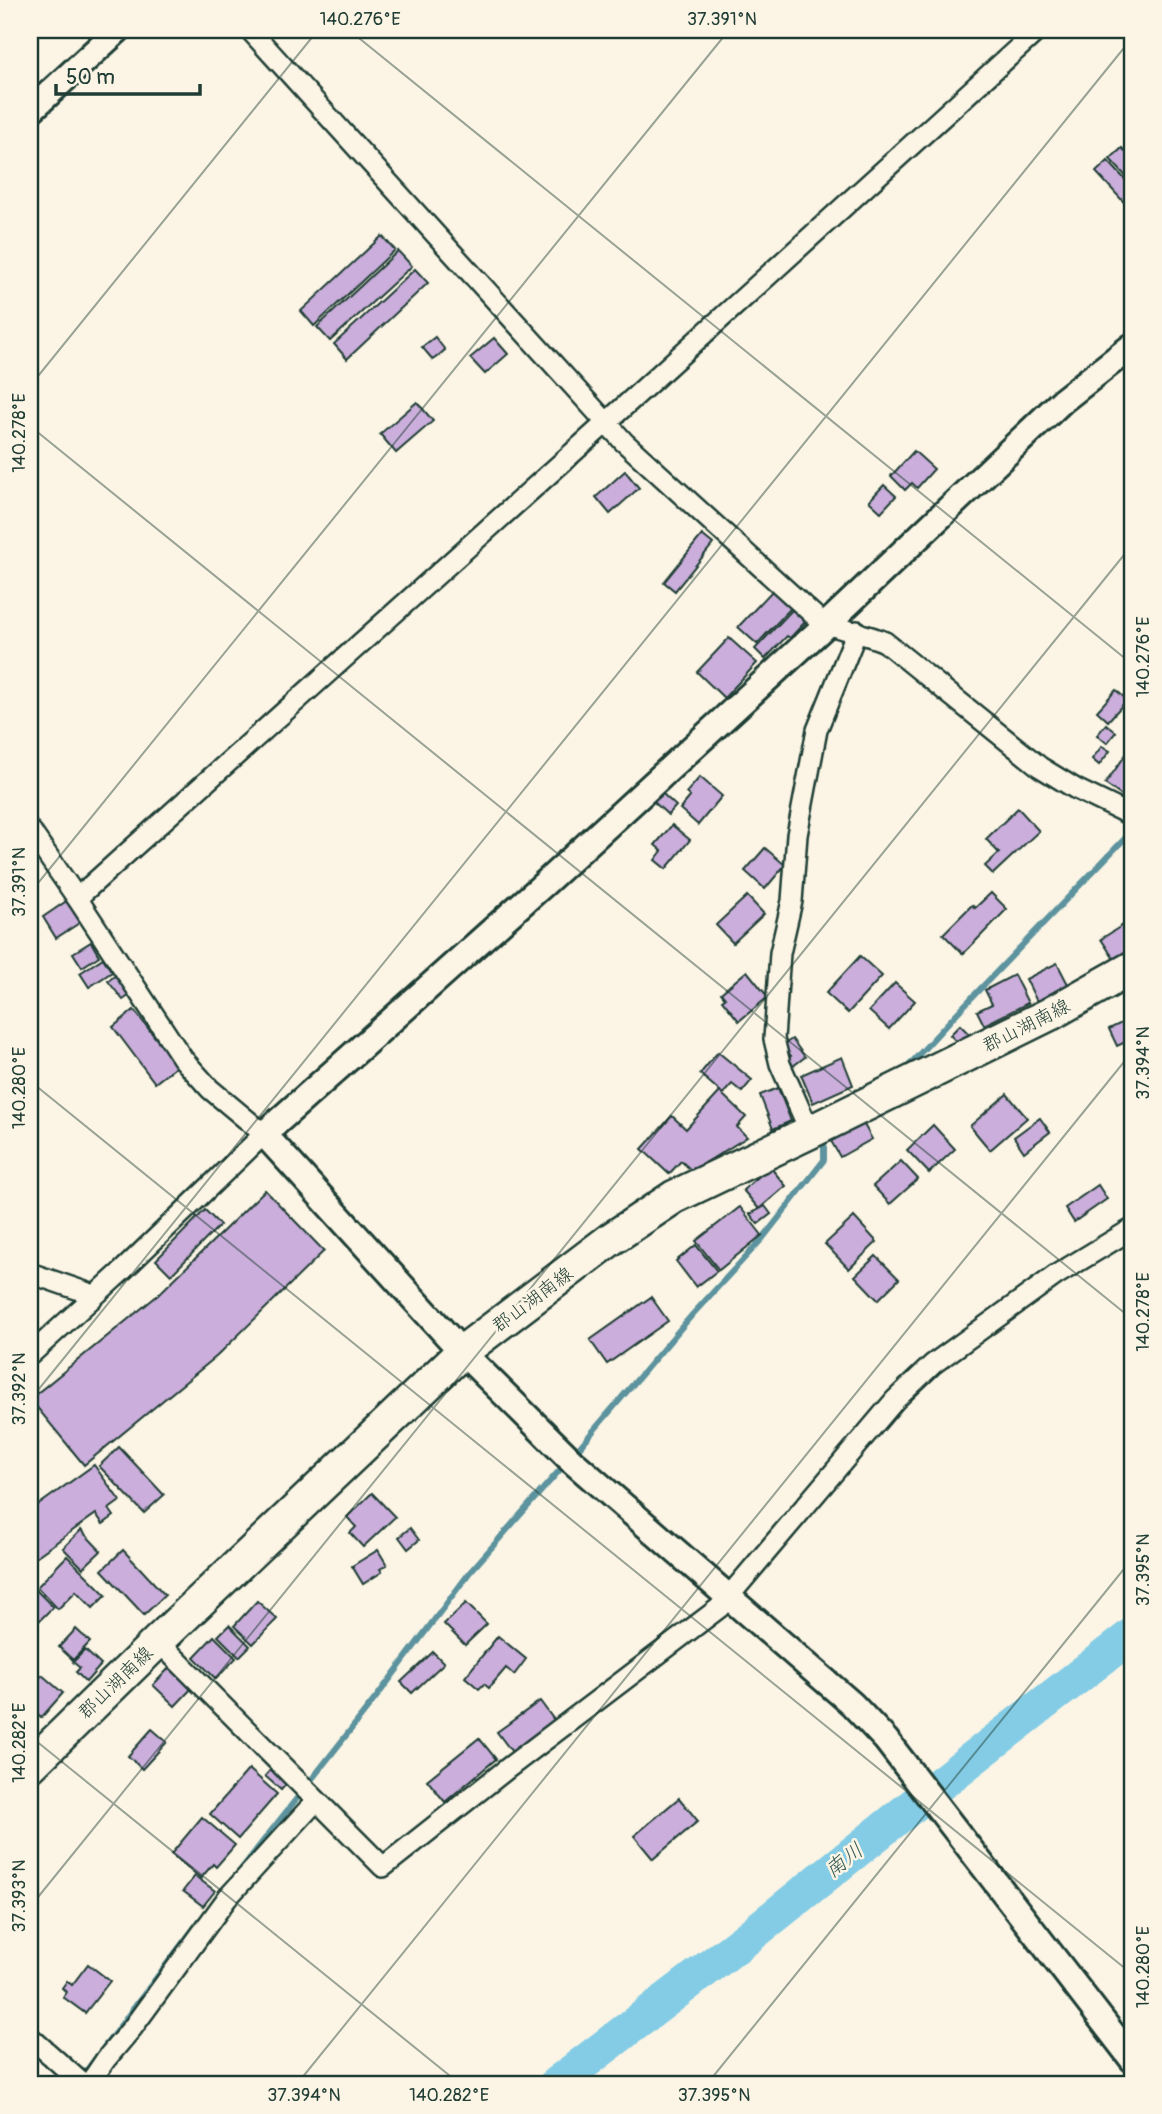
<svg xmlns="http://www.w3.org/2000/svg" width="1162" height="2114" viewBox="0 0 1162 2114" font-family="Pangolin,'Klee One',sans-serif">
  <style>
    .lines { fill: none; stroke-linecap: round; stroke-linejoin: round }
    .stream { stroke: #5c939e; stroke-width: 6 }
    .river { stroke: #84cce5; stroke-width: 35 }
    .building { fill: #cbaedb; stroke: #1f3d34; stroke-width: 2 }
    .minor-casing { stroke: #1f3d34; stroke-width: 24 }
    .tertiary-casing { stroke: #1f3d34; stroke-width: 30 }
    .primary-casing { stroke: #1f3d34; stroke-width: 37 }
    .minor { stroke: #fcf5e5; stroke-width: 19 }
    .tertiary { stroke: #fcf5e5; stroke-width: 24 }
    .primary { stroke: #fcf5e5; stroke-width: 32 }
    .ticks { fill: none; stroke: #1f3d34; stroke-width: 2; stroke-opacity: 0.45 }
    .labels { text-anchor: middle; stroke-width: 5; stroke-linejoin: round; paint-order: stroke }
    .street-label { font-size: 19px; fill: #1f3d34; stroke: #fcf5e5 }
    .water-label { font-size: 21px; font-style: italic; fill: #335a57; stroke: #fcf5e5 }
    .neatline { fill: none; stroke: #1f3d34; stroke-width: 2.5 }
    .ticks-label { font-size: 18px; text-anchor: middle; fill: #1f3d34 }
  </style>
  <rect width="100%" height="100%" fill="#fcf5e5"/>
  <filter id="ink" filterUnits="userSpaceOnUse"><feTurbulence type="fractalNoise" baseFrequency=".0143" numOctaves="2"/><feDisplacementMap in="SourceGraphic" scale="14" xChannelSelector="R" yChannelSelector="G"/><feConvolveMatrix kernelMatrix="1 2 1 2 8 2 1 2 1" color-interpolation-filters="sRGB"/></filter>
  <g filter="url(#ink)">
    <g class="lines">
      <g class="stream">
        <path d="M902,1073l55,-60 175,-182"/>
        <path d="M572,1456l120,-141 71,-77 61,-78v-17l5,-4"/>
        <path d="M242,1868l136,-173 92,-123 95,-108"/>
        <path d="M80,2079l120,-159"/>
      </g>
      <path class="river" d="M556,2084l191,-146 189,-151 196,-152"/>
    </g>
    <g class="building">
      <path d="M1122,148l10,10v25l-22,-24z"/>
      <path d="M1108,161l24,26v24l-36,-39z"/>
      <path d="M382,236l13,14 -81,76 -13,-15z"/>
      <path d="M398,251l14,15 -82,75 -13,-14z"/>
      <path d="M415,269l13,14 -81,76 -13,-15z"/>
      <path d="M435,337l10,13 -12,10 -11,-13z"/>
      <path d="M494,338l14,16 -23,20 -15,-16z"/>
      <path d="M417,402l16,19 -37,32 -16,-19z"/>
      <path d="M914,451l20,18 -17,19 -5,-5 -7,7 -14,-14z"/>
      <path d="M625,471l14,17 -29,26 -14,-17z"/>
      <path d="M884,485l12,11 -15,16 -12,-11z"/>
      <path d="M702,535l11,9 -38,47 -11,-9z"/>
      <path d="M773,590l18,18 -34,36 -19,-17z"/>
      <path d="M793,609l12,13 -15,16 -3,-2 -22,23 -10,-10z"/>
      <path d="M729,638l28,25 -33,35 -27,-26z"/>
      <path d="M1116,690l11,10 -19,21 -11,-10z"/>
      <path d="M1106,724l10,8 -9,11 -10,-8z"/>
      <path d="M1102,746l8,5 -11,14 -7,-6z"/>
      <path d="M1132,746v50l-3,5 -24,-17z"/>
      <path d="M700,777l22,19 -24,29 -18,-16 10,-12 -4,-4z"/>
      <path d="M663,794l13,12 -8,9 -14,-13z"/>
      <path d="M1018,808l21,23 -46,43 -8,-8 14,-13 -13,-14z"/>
      <path d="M672,825l18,15 -24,29 -11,-9 7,-9 -7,-6z"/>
      <path d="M765,848l20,17 -20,24 -20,-18z"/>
      <path d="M991,893l16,16 -44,45 -20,-20 29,-29 3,3z"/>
      <path d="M747,896l17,18 -31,29 -17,-18z"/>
      <path d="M71,898l13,22 -28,18 -13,-21z"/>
      <path d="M1131,920l1,27 -18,12 -13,-20z"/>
      <path d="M91,942l8,14 -17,11 -9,-14z"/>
      <path d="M860,956l22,20 -34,37 -22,-20z"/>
      <path d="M103,958l9,14 -23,15 -9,-14z"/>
      <path d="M1057,963l13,25 -32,16 -12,-25z"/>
      <path d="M747,971l21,26 -29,24 -17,-21 3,-2 -4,-5z"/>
      <path d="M116,975l14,20 -7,5 -15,-19z"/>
      <path d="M1014,975l14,28 -44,22 -7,-14 15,-7 -7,-14z"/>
      <path d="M895,983l20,18 -26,28 -20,-18z"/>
      <path d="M134,1010l43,56 -22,17 -42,-56z"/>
      <path d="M1132,1018v21l-15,7 -8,-17z"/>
      <path d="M960,1025l9,9 -10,10 -9,-9z"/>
      <path d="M792,1039l13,18 -12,9 -5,-8 3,-2 -8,-11z"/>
      <path d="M718,1052l34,28 -10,12 -10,-8 -9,10 -23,-20z"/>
      <path d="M842,1057l11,28 -40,18 -12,-28z"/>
      <path d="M778,1088l13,33 -18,8 -13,-34z"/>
      <path d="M720,1092l26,25 -9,10 10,10 -55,34 -11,-10 -12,13 -27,-25 30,-33 14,13z"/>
      <path d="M1007,1094l20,24 -37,32 -20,-24z"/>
      <path d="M1040,1118l10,14 -26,20 -10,-15z"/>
      <path d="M863,1123l9,16 -32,18 -9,-16z"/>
      <path d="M933,1125l22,24 -26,24 -22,-23z"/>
      <path d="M901,1161l17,18 -28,25 -17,-18z"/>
      <path d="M770,1167l16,19 -27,23 -16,-19z"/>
      <path d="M1098,1185l9,14 -33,23 -9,-14z"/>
      <path d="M265,1190l59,61 -107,105 -133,109 -54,-66 128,-104z"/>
      <path d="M765,1206l6,8 -13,10 -8,-10z"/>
      <path d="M740,1207l22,28 -43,35 -23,-29z"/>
      <path d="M205,1210l15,15 -49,50 -15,-15z"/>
      <path d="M854,1217l23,25 -28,27 -24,-25z"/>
      <path d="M696,1245l21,26 -21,16 -20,-26z"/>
      <path d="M876,1256l23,23 -21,21 -23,-24z"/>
      <path d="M651,1297l17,24 -61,43 -17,-24z"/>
      <path d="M119,1447l45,48 -20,18 -45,-47z"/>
      <path d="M94,1465l26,36 -11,8 5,7 -11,8 -7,-10 -66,47v-50z"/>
      <path d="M372,1493l23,24 -32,30 -13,-14 6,-6 -9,-10z"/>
      <path d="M410,1528l9,12 -11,9 -9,-12z"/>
      <path d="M81,1530l20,21 -18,17 -20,-20z"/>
      <path d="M123,1550l42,45 -21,20 -42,-45z"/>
      <path d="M378,1550l9,15 -7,4 2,3 -19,12 -11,-18z"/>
      <path d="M67,1556l39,39 -13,13 -17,-17 -18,18 -21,-22z"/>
      <path d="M34,1588l19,19 -19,19 -4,-4v-29z"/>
      <path d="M257,1601l20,18 -24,25 -19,-18z"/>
      <path d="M466,1603l21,21 -22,21 -21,-21z"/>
      <path d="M229,1625l21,21 -11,11 -21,-21z"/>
      <path d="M76,1629l14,13 -17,18 -14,-13z"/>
      <path d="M214,1636l22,22 -20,21 -22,-22z"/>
      <path d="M498,1636l28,23 -12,16 -8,-7 -17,20 -5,-4 -5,5 -14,-12z"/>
      <path d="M85,1650l16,15 -15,17 -10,-10 4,-4 -7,-6z"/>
      <path d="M433,1652l11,11 -32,30 -11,-11z"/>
      <path d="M172,1665l22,21 -19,20 -22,-21z"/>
      <path d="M42,1675l21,18 -22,25 -11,-10v-19z"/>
      <path d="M540,1701l14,19 -42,32 -15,-20z"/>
      <path d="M152,1729l15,13 -25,27 -14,-13z"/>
      <path d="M479,1738l17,21 -51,43 -18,-22z"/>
      <path d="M274,1766l16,14 -9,10 -16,-14z"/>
      <path d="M249,1769l28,25 -39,45 -28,-25z"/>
      <path d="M679,1798l19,23 -45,38 -19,-23z"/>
      <path d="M202,1817l33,28 -19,22 -3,-3 -12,14 -30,-24z"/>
      <path d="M195,1876l20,15 -12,15 -20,-15z"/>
      <path d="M88,1964l22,17 -25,32 -22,-16 3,-5 -4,-4 5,-7 5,4z"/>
    </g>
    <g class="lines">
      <defs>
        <g id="minor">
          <path d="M250,30l374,412 193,176c17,12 46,14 68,24l155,125 36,22 56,27"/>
          <path d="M30,830l47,68 106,161 27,30 54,45 -143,138 -91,83"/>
          <path d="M77,898l530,-476 431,-392"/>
          <path d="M810,1132l-30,-68 -6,-25 6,-86 12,-52 5,-66 20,-105 40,-99"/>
          <path d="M30,1273l64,22"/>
          <path d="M158,1641l225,226 125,-99 211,-160 176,-208 38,-36 123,-89 76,-46"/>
          <path d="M30,2037l53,47"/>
          <path d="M89,2084l17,-25 27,-32 95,-130 88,-96"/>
        </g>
        <g id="tertiary">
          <path d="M30,111l88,-81"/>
          <path d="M1132,346l-70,55 -235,223 -283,260 -280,250 198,218 110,109 280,243 34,36 246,319"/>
        </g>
        <path id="primary" d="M30,1766l128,-125 304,-289 149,-113 63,-42 136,-65 240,-118 82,-46"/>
      </defs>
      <use href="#minor" class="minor-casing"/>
      <use href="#tertiary" class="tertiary-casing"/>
      <use href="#primary" class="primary-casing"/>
      <use href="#minor" class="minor"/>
      <use href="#tertiary" class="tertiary"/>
      <use href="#primary" class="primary"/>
    </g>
  </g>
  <path class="ticks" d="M349,30l783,634M30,386l288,-356M30,426l1102,893M30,893l699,-863M30,1081l1102,893M30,1400l1102,-1362M30,1736l430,348M30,1907l1102,-1362M297,2084l835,-1032M707,2084l425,-525M1118,2084l14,-18"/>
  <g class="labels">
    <g class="street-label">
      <text transform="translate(1026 1025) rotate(-27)" y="7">郡山湖南線</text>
      <text transform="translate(532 1299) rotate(-37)" y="7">郡山湖南線</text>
      <text transform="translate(115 1682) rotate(-44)" y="7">郡山湖南線</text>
    </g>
    <g class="water-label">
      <text transform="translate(844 1860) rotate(-38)" y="7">南川</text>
    </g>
  </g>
  <rect width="1162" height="2114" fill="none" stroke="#fcf5e5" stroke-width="77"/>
  <path d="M56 84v10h144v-10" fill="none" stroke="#1f3d34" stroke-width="3.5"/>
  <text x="66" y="84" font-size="21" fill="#1f3d34" stroke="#fcf5e5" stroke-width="5" paint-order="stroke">50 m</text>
  <rect x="38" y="38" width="1086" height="2038" class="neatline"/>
  <g class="ticks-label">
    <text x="360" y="25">140.276°E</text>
    <text x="722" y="25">37.391°N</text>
    <text transform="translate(19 433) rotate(-90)" y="6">140.278°E</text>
    <text transform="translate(1143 657) rotate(-90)" y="6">140.276°E</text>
    <text transform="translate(19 882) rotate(-90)" y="6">37.391°N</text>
    <text transform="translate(1143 1063) rotate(-90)" y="6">37.394°N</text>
    <text transform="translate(19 1088) rotate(-90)" y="6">140.280°E</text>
    <text transform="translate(1143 1312) rotate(-90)" y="6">140.278°E</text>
    <text transform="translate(19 1389) rotate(-90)" y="6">37.392°N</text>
    <text transform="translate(1143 1570) rotate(-90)" y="6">37.395°N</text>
    <text transform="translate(19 1743) rotate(-90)" y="6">140.282°E</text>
    <text transform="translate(19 1896) rotate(-90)" y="6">37.393°N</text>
    <text transform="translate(1143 1967) rotate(-90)" y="6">140.280°E</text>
    <text x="304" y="2101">37.394°N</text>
    <text x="449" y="2101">140.282°E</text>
    <text x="714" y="2101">37.395°N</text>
  </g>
</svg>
